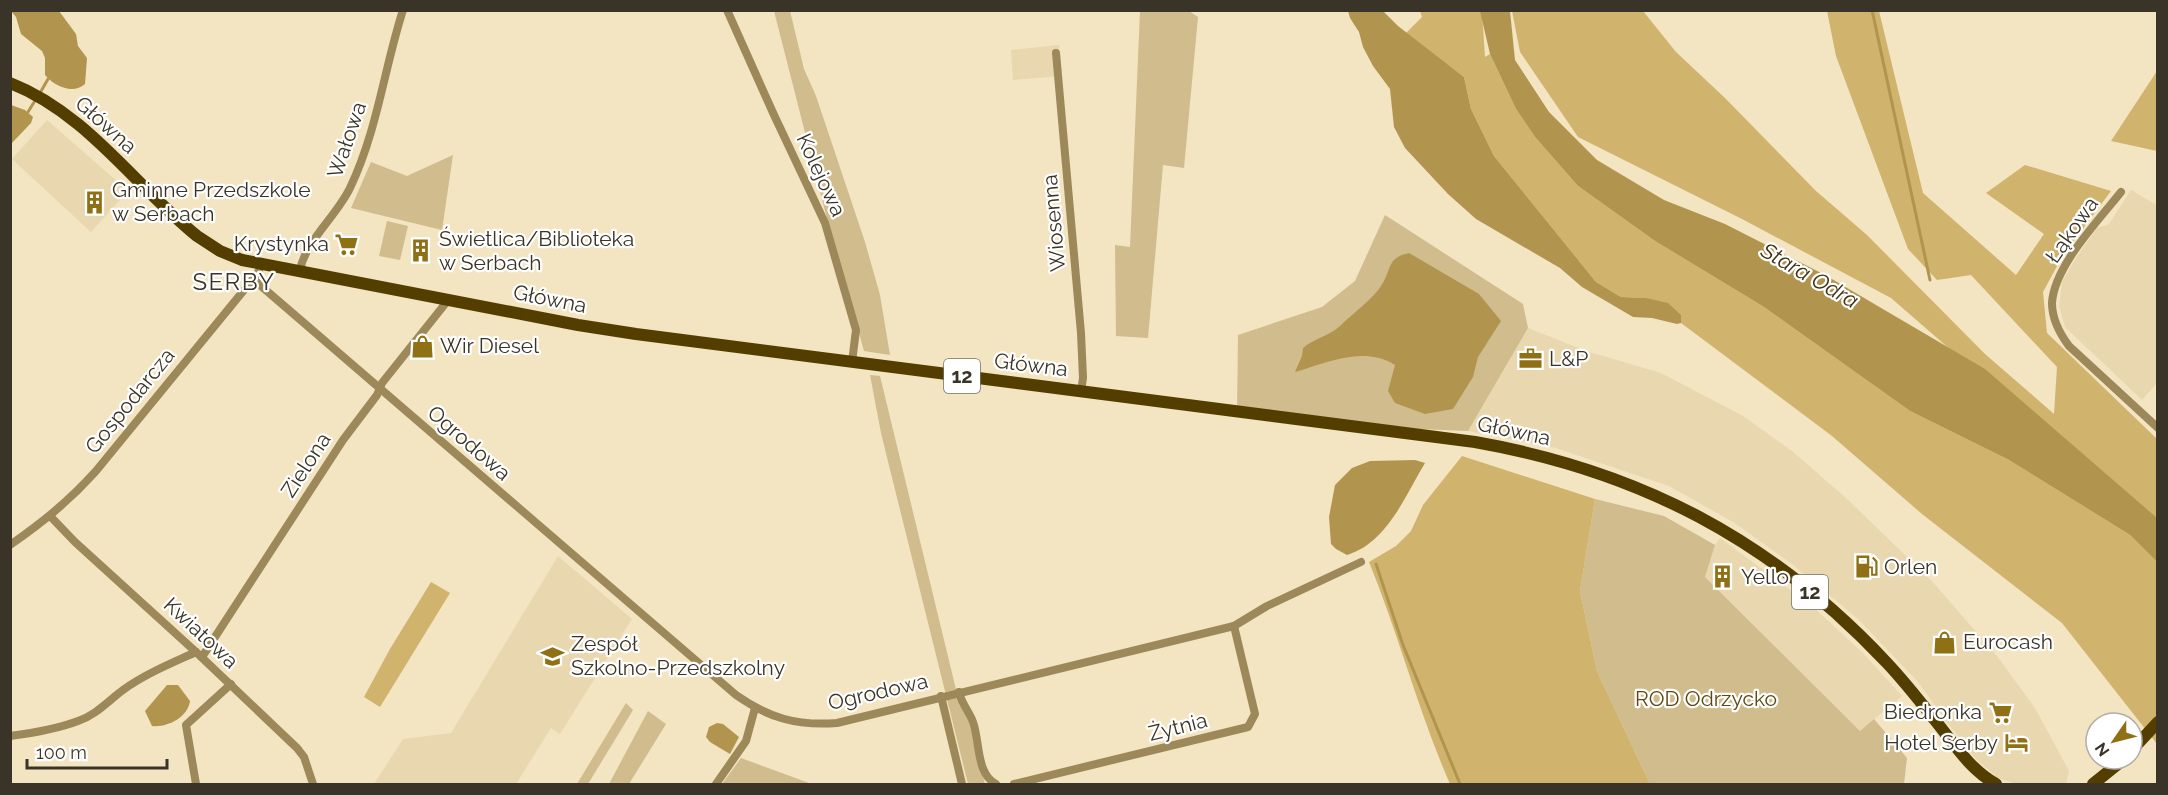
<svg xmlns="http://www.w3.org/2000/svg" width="2168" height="795" viewBox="0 0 2168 795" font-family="Raleway,sans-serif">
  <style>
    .built { fill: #e9d8af }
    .green { fill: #d0bc8c }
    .forest { fill: #d0b36d }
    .water { fill: #b1954f }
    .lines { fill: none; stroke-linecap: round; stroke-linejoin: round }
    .stream { stroke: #b1954f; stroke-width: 3 }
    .street { stroke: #9c8858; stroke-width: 8 }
    .primary { stroke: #533e00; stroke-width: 12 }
    .labels { text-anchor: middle; stroke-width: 4.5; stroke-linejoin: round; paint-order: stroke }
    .shield { fill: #fff; stroke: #747168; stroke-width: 1.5 }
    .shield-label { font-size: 20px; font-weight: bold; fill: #393427 }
    .street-label { font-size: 21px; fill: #393427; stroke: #fff }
    .poi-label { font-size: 21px; fill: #393427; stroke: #fff; text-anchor: start }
    .park-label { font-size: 21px; fill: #5c4811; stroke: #fff }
    .water-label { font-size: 22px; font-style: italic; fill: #3e3213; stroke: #fff }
    .quarter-label { font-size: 24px; letter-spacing: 1.5px; fill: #393427; stroke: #fff }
  </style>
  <rect width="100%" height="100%" fill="#f3e4c2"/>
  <g class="built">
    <path d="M1059,45l3,31 -49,4 -2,-30z"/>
    <path d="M47,120l81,71 -37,41 -79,-73z"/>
    <path d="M2131,190l26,15v178l-15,17 -77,-73 -6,-21 3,-24 14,-24 21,-30 12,-4z"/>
    <path d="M1528,328l58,23 75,22 82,43 49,35 54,47 85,82 66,76 38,52 34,63 -3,13h-50l-18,-6 -22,-19 -30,-38 -28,-39 -60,-63 -66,-55 -59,-42 -64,-36 -54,-18 -59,-20 -88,-17z"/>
    <path d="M1720,538l92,68 52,48 38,42 -42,35 -155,-154 10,-32z"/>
    <path d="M558,556l74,63 -72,115 -9,-6 -35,56h-142l29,-45 48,-6z"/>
  </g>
  <g class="green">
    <path d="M774,11h16l14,58 12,27 49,146 15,53 10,60 -26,-4 -39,-140z"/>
    <path d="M1140,11h49l9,6 -14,151 -21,-3 -15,173 -32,-2 -1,-91 15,2z"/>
    <path d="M453,155l-11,75 -91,-22 20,-46 36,14z"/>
    <path d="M1385,215l138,89 5,24 -60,103 -124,-5 -107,-12 1,-79 84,-28 33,-26z"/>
    <path d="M387,221l21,5 -8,34 -21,-4z"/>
    <path d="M870,375l10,1 80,330 9,13 16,65h-17l-87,-351z"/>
    <path d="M1595,499l69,17 51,29 -10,32 155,154 14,-12 33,39 -3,26h-254l-53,-113 -17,-80z"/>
    <path d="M626,703l7,7 -45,74h-11z"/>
    <path d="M648,711l18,13 -37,60h-20z"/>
    <path d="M741,758l68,25v1h-87z"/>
  </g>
  <g class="forest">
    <path d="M1420,11h62l3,46 5,-3 26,55 19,28 43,49 77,55 109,66 146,104 99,49 121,75 27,27v182l-95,-121 -140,-109 -90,-78 -151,-113v-8l-35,-17 -25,-1 -25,-15 -102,-126 -23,-47 -7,-32 -58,-44 16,-16z"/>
    <path d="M1512,11h131l33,41 49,46 91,93 51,44 118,119 69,60 3,-47 -86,-92 -34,5 -29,-31 -72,-193 -9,-45h52l44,182 93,82 28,-41 -58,-41 39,-28 86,26 -48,64 -20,37 4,41 110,106v90l-266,-231 -149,-79 -164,-82 -58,-85z"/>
    <path d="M2157,71v80l-46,-10z"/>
    <path d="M1462,456l133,43 -15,92 17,80 53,113h-200c-32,-73 -51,-149 -81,-222l27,-16 15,-15 12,-26z"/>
    <path d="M431,582l19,11 -70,114 -16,-10 26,-48z"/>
  </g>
  <g class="water">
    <path d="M11,11h48l17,23 2,12 9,12 -2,26c-12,11 -31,2 -40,-9v-17l-3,-7 -21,-17 -5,-17z"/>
    <path d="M1348,11h35l15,15 66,51 7,32 23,47 102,126 25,15 25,1 22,5 13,12v8l-4,1 -25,-6 -19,-1 -51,-30 -22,-19 -84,-49 -28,-25 -43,-46 -11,-21 -4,-38 -17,-23 -10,-19 -4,-15 -9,-14z"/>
    <path d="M1480,11h30l5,49 34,52 48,48 67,40 61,24 100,51 160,94 172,149v44l-27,-27 -121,-75 -99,-49 -146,-104 -109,-66 -77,-55 -43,-49 -19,-28 -26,-55z"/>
    <path d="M11,105l14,5 8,7 -2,6 -20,21z"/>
    <path d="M1409,253l70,41 22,27 -23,36 -5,20 -20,32 -28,5 -30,-11 -7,-12 7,-26c-31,-20 -69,-2 -100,7l7,-16 1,-8c12,-10 26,-12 37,-22 11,-11 33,-27 41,-40 11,-16 5,-28 28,-33z"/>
    <path d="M1415,460l10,3c-20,33 -38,80 -78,92l-11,-6 -5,-5 -2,-27 6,-32 17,-17 18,-7z"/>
    <path d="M167,685h11l12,16c-2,16 -23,27 -38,25l-7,-15z"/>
    <path d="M717,723l6,1 16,13 -9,17 -20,-12 -4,-5 3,-10z"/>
  </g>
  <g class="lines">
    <g class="stream">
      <path d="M1872,10l58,270"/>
      <path d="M40,93l8,-14"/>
      <path d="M28,112l8,-13"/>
      <path d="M1376,564l27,81 57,139"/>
    </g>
    <g class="street">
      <path d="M727,10l47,105 51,108 31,107 -4,32"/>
      <path d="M1056,53l25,280 2,45 -2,13"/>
      <path d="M2121,192c-22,28 -67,74 -69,111 0,16 8,31 17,43l89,82"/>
      <path d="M300,270c6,-30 36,-53 50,-82 27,-56 34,-119 53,-178"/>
      <path d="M253,279l483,416c33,23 60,31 101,28l397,-97 33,-20 94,-44"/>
      <path d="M51,517l24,25 121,110 101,96 7,9 9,27"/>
      <path d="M10,545c33,-23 59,-44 86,-74l157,-192 6,-8 1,-8"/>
      <path d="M202,657l141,-217 34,-45 5,-12 67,-84"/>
      <path d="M959,692c3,13 10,19 14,30 7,19 3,52 23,62"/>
      <path d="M941,696l21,88"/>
      <path d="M10,736c23,-3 47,-7 68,-15 18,-6 30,-20 45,-31 22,-16 49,-27 73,-38"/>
      <path d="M196,784l-10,-59 45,-41"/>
      <path d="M716,784l30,-43 9,-33"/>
      <path d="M1014,784l234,-57 7,-13 -21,-88"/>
    </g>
    <g class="primary">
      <path d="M10,83c77,30 125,103 187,153l23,15 22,9 336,65 58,9 839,108c165,29 297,98 412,221 17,18 32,37 47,56 19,23 35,50 62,65"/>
      <path d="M2132,750l26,-28"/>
      <path d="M2093,784l31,-25"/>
    </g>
  </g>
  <defs>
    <symbol id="building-bare" viewBox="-9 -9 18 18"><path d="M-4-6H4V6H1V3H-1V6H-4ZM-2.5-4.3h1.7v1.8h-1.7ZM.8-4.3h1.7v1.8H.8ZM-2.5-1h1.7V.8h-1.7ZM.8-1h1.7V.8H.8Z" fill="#8f7015" stroke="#fff" stroke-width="2.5" paint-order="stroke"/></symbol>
    <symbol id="supermarket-bare" viewBox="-9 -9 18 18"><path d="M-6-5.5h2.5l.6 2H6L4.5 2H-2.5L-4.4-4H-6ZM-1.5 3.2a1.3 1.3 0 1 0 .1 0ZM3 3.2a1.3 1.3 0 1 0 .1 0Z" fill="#8f7015" stroke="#fff" stroke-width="2.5" paint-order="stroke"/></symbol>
    <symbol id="shop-bare" viewBox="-9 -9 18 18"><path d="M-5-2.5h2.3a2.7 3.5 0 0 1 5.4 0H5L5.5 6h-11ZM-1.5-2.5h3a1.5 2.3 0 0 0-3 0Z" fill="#8f7015" stroke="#fff" stroke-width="2.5" paint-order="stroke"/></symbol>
    <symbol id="office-bare" viewBox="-9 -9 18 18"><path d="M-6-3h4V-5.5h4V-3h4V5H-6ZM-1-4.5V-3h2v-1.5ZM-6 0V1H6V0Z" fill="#8f7015" stroke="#fff" stroke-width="2.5" paint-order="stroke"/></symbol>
    <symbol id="fuel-bare" viewBox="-9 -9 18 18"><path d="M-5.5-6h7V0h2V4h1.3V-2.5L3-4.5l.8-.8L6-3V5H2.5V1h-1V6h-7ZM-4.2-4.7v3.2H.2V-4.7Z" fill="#8f7015" stroke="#fff" stroke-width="2.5" paint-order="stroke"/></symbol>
    <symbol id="school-bare" viewBox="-9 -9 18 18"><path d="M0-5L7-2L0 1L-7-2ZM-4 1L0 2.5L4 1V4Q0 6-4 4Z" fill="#8f7015" stroke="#fff" stroke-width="2.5" paint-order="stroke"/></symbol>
    <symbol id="hotel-bare" viewBox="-9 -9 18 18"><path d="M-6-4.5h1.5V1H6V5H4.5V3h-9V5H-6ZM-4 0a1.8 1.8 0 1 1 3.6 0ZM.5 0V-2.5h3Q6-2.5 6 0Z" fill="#8f7015" stroke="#fff" stroke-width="2.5" paint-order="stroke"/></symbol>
  </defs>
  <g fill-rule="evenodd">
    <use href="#building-bare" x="78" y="186" width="33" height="33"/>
    <use href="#supermarket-bare" x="330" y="228" width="33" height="33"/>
    <use href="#building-bare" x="404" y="234" width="33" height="33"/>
    <use href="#shop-bare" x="406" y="330" width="33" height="33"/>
    <use href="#office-bare" x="1514" y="342" width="33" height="33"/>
    <use href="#fuel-bare" x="1850" y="550" width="33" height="33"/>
    <use href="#building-bare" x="1706" y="560" width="33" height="33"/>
    <use href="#shop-bare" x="1928" y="626" width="33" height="33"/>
    <use href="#school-bare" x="536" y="640" width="33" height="33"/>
    <use href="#supermarket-bare" x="1984" y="696" width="33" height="33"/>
    <use href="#hotel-bare" x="2000" y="726" width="33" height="33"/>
  </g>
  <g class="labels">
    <g class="shield">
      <rect x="944" y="359" width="36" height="34" rx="4.5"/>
      <rect x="1792" y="575" width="36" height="34" rx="4.5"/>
    </g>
    <g class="shield-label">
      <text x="962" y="383">12</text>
      <text x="1810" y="599">12</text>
    </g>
    <g class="street-label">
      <text transform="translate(106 125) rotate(42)" y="7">Główna</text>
      <text transform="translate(347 140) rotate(-71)" y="7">Wałowa</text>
      <text transform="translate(821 175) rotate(65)" y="7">Kolejowa</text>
      <text transform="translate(1054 223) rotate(-95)" y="7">Wiosenna</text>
      <text transform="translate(2072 230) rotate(-55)" y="7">Łąkowa</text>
      <text transform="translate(550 299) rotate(11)" y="7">Główna</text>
      <text transform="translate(1031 365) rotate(7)" y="7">Główna</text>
      <text transform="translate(130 401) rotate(-51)" y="7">Gospodarcza</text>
      <text transform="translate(1514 431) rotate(12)" y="7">Główna</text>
      <text transform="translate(469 443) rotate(41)" y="7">Ogrodowa</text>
      <text transform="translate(306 465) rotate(-57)" y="7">Zielona</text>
      <text transform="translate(201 633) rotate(43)" y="7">Kwiatowa</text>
      <text transform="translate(878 692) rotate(-13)" y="7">Ogrodowa</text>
      <text transform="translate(1178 727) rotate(-14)" y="7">Żytnia</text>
    </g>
    <g class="poi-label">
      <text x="112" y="197">Gminne Przedszkole<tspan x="112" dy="24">w Serbach</tspan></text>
      <text x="439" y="246">Świetlica/Biblioteka<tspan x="439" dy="24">w Serbach</tspan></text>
      <text x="329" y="251" text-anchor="end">Krystynka</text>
      <text x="440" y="353">Wir Diesel</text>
      <text x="1549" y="366">L&amp;P</text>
      <text x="1884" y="574">Orlen</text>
      <text x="1741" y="584">Yello</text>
      <text x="1963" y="649">Eurocash</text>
      <text x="571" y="651">Zespół<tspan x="571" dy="24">Szkolno-Przedszkolny</tspan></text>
      <text x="1982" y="719" text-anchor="end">Biedronka</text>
      <text x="1998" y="750" text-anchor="end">Hotel Serby</text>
    </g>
    <g class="park-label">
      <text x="1706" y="706">ROD Odrzycko</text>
    </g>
    <g class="water-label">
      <text transform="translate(1810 275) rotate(30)" y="8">Stara Odra</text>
    </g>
    <g class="quarter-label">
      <text x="234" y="290">SERBY</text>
    </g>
  </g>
  <rect width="2168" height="795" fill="none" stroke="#393427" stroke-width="24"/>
  <g transform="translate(2114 741) rotate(235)"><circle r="28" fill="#ffffff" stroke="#b0aea9" stroke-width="1.5"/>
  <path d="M0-4.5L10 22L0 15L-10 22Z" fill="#8f7015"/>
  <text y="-9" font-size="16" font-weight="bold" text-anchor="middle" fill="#393427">N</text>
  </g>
  <path d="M27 759v9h140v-9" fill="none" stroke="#393427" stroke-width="3"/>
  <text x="36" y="759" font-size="18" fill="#393427" stroke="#ffffff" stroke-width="4.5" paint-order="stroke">100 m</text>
</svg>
